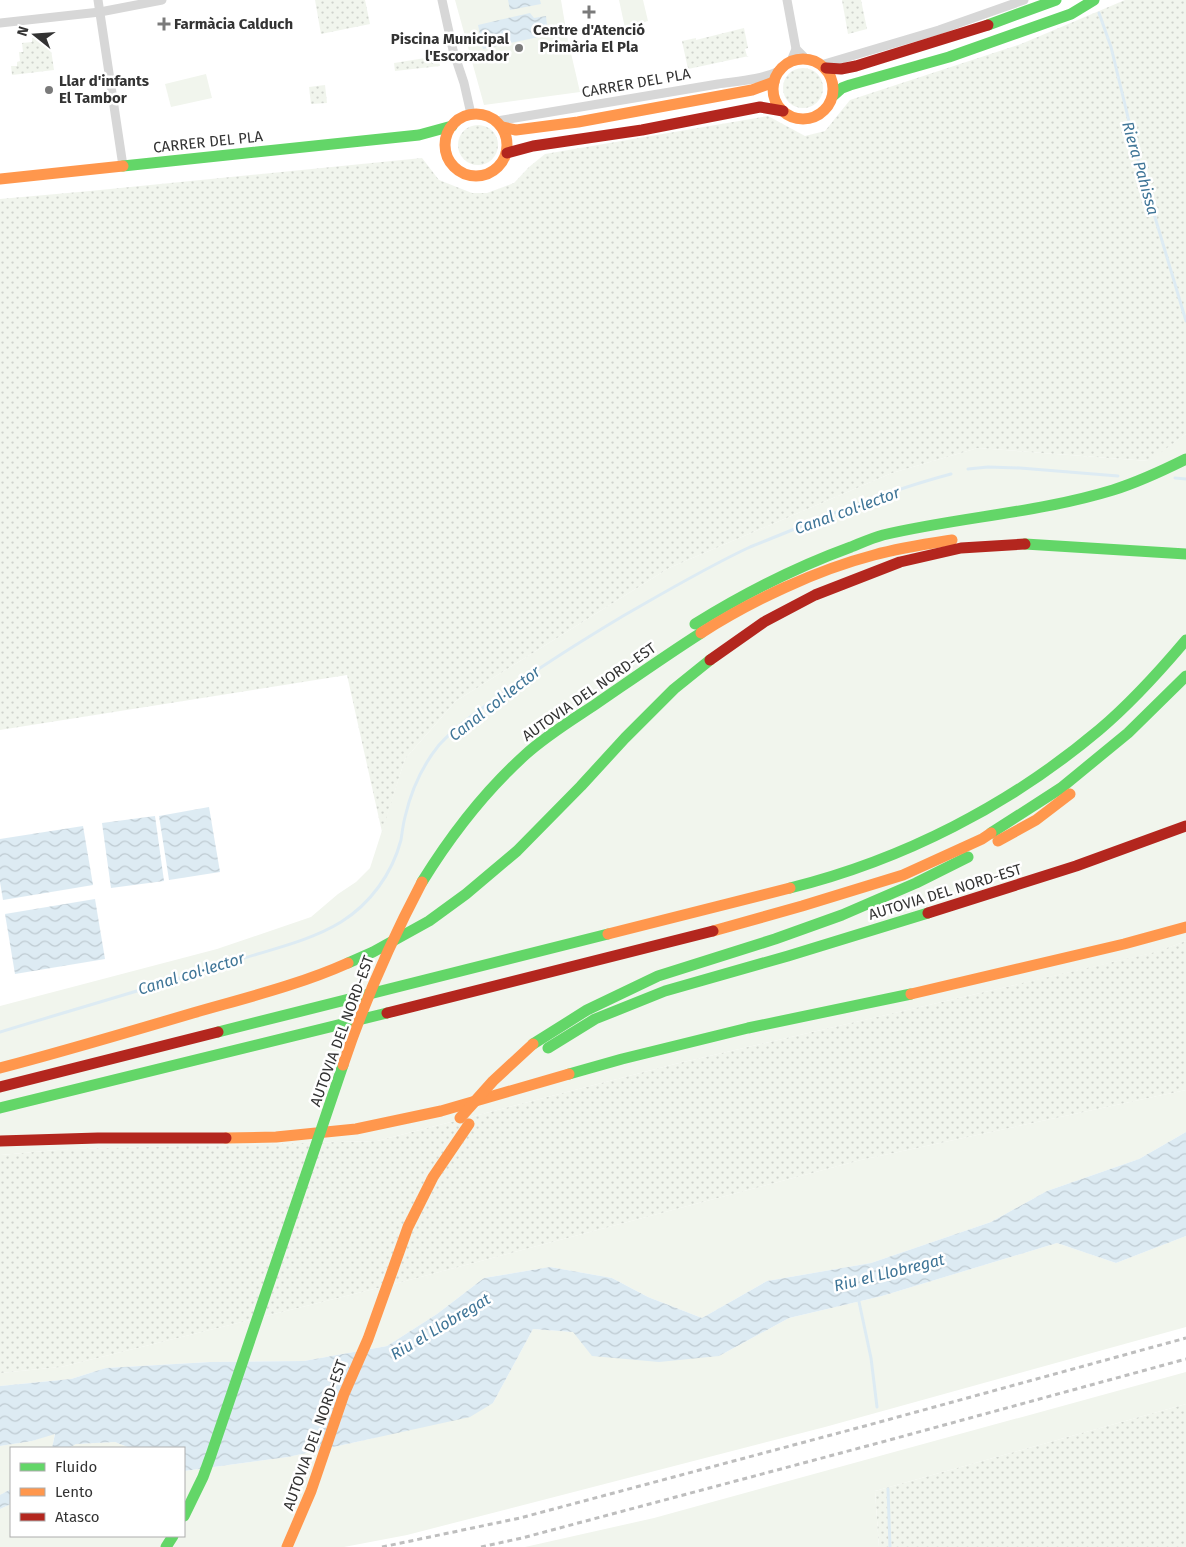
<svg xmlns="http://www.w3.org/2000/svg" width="1186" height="1547" viewBox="0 0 1186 1547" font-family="'Fira Sans',sans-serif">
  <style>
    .grass { fill: #f1f5ed }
    .park { fill: url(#park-dots) }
    .water { fill: url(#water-waves) }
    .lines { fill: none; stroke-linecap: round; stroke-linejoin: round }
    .stream { stroke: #ddebf3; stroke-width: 3 }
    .street { stroke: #d7d7d7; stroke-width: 9 }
    .fast { stroke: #63d668; stroke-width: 11 }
    .slow { stroke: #ff974d; stroke-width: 11 }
    .jam { stroke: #b3261e; stroke-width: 11 }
    .rail { stroke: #bebebe; stroke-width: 3; stroke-dasharray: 5 4; stroke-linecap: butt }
    .fast-bridge { stroke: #63d668; stroke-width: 11 }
    .slow-bridge { stroke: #ff974d; stroke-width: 11 }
    .poi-dot { fill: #7a7a7a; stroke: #fff; stroke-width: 2 }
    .labels { text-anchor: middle; stroke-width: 5; stroke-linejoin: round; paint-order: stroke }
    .poi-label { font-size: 15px; font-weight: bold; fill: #333; stroke: #fff; text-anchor: start }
    .street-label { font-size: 15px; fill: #333; stroke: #fff }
    .water-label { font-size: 16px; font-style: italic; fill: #3f7597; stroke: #fff }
  </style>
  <defs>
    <pattern id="park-dots" width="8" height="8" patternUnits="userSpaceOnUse" patternTransform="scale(1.25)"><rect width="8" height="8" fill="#f1f5ed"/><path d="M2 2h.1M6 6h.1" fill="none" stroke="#cfd2cc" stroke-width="1.8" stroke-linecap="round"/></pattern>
    <pattern id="water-waves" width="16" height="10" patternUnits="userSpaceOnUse" patternTransform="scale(1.25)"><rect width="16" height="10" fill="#ddebf3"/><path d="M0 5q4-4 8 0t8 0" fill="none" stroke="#becad1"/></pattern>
  </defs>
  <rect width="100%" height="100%" fill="#fff"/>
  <g class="grass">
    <path d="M455,0h106l6,36 13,56 -96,13z"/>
    <path d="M619,0h24l5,21 -23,7z"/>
    <path d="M206,74l6,24 -41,9 -6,-23z"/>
    <path d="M1186,434v507l-29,11 -482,112 -298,77 -308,8 -69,6v-149l217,-57 94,-32 27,-23 18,-12 14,-14 35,-109 51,-58 213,-133 223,-95 86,-25 170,13z"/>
    <path d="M1186,1090v42l-47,27 -92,32 -56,31 -120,41 -104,18 -65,37 -54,-21 -36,-19 -62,-11 -66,11 -47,36 -50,32 -83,15 -94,1 -104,6 -35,11 -71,7v-13l61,-6 337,-84 463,-123z"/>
    <path d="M1186,1236v91l-361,100 -418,108 -63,12h-344v-38l11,-5v32h173v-65l104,-14 82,-18 123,-36 40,-74 40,3 146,24 70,-38 93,-22 175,-53 59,20z"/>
    <path d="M1186,1372v32l-311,87 4,56h-354l129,-29z"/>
    <path d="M55,1433l-3,15h-41v41l-11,6v-49l32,-5z"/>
    <path d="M115,1442l15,6h-61l7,-4z"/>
  </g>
  <g class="park">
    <path d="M315,0h50l5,24 -49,10z"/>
    <path d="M842,0h19l6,29 -19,5z"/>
    <path d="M1125,0h61v434l-37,27 -171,-13 -86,25 -223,95 -213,133 -51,58 -23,73 -35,-157 -347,55v-531l90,-8 332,-33 17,22 33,13h15l27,-10 15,-16 16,-13 223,-38 37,20 20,-5 25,-31 171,-56z"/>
    <path d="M744,28l4,20 -3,1 2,7h2l-61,13 -6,-28 14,-3v2z"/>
    <path d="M49,36l5,34 -42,5 -1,-9h6v-4l3,-1 -1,-9h4l-1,-9 10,-1v-4z"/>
    <path d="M438,56l2,10 -45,5 -1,-8z"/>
    <circle cx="803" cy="88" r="20"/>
    <path d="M325,85l2,18 -16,1 -2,-17z"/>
    <circle cx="478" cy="145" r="20"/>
    <path d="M1186,941v149l-325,70 -463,123 -337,84 -61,6v-218l69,-6 308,-8 298,-77 481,-112z"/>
    <path d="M1186,1404v143h-307l-4,-56z"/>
  </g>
  <g class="water">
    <path d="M508,0h32l1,4 -31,6z"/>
    <path d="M530,13l4,5 12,-2 2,19 -65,14 -5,-24z"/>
    <path d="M209,807l11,65 -51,8 -10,-64z"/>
    <path d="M155,816l9,65 -53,7 -9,-65z"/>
    <path d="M83,826l10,59 -90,15 -3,-18v-43z"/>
    <path d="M95,899l10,60 -90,15 -10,-60z"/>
    <path d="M1186,1132v104l-70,27 -59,-20 -175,53 -93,22 -70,38 -60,6 -67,-6 -19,-24 -40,-3 -40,74 -23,14 -182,40 -104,14v-23h-54l-15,-6 -39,2 -7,4h-17l3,-14 -23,7 -32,5v-60l71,-7 35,-11 104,-6 94,-1 83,-15 50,-32 47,-36 66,-11 62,11 36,19 54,21 65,-37 104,-18 120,-41 56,-31 92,-32z"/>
    <path d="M11,1489v15l-11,5v-14z"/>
  </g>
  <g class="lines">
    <g class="stream">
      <path d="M1099,13l12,34 29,120 46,154"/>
      <path d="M968,469l20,-2 32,1 98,8"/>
      <path d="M1175,478l11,1"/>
      <path d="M0,1032c79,-24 159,-47 238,-72 34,-11 72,-19 103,-38 29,-18 51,-48 60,-82 1,-7 2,-15 4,-23 6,-26 17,-51 34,-72 23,-25 54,-44 82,-64 33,-23 67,-44 102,-65 42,-24 84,-49 127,-69 20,-8 40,-16 59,-24 47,-19 93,-36 142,-49"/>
      <path d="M858,1297l13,61 6,49"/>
      <path d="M888,1489l2,58"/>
    </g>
    <g class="street">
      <path d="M98,0l25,166"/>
      <path d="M442,0l11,50 11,33 7,31"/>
      <path d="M787,0l9,49 -5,12"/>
      <path d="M0,23l100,-11 62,-12"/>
      <path d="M796,49l10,10"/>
      <path d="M821,65l118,-35 85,-30"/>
      <path d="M497,121l221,-37c20,-3 42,-4 61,-13"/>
    </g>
    <g class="fast">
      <path d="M988,25l68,-25"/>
      <path d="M833,96l9,-8 8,-3 99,-28 122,-43 23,-14"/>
      <path d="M123,166l296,-31 33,-9"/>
      <path d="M1025,544l161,10"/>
      <path d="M695,624c50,-31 101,-57 156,-77 10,-4 21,-9 32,-12 76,-18 155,-22 230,-45 25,-8 49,-19 73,-31"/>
      <path d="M991,833l70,-45 67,-55 58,-57"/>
      <path d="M422,882c29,-47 62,-90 103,-127 22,-20 47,-35 71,-51 35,-24 69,-48 105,-71"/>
      <path d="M790,888c113,-28 220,-83 309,-158 32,-27 60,-58 87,-90"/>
      <path d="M348,963l25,-11 56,-31 37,-27 51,-43 64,-65 44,-48 49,-49 36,-29"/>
      <path d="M218,1032l390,-98"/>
      <path d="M533,1044l54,-34 71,-34 117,-37 67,-24 74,-32 52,-26"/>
      <path d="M548,1048l47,-29 70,-28 123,-35 140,-43"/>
      <path d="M569,1074l53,-15 126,-31 163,-34"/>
      <path d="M0,1108l387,-95"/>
      <path d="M166,1547l7,-11"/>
    </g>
    <g class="slow">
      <circle cx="803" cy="89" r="30"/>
      <circle cx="476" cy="145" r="31"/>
      <path d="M502,127l14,3 62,-8 174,-32 22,-8"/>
      <path d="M0,179l123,-13"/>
      <path d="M701,633c50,-32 115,-63 173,-78 25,-7 52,-11 78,-15"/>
      <path d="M998,841l38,-21 34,-26"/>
      <path d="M713,931l89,-25 101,-31 79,-36 9,-6"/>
      <path d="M608,934l182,-46"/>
      <path d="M911,994l213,-50 62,-17"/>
      <path d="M0,1068c65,-17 129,-36 193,-55 52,-15 106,-28 155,-50"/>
      <path d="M226,1138l50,-1 80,-8 85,-18 128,-37"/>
      <path d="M287,1547l24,-56 33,-97 24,-55 40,-112 25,-50 36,-53"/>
    </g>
    <g class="jam">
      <path d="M826,68l15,1 15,-3 132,-41"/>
      <path d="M507,153l26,-7 109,-16 118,-23 23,4"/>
      <path d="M710,660l54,-38 51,-27 85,-33 61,-14 64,-4"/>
      <path d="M928,913l148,-47 110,-40"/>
      <path d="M387,1013l326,-82"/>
      <path d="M0,1087l218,-55"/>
      <path d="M0,1141l98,-3h128"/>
    </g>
    <g class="rail">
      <path d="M382,1547l138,-29 356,-95 310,-85"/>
      <path d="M481,1547l41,-9 360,-96 304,-83"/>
    </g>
    <path class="fast-bridge" d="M184,1516l19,-39 8,-22 132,-390"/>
    <g class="slow-bridge">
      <path d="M343,1065c21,-63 48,-124 79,-183"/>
      <path d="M460,1118l33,-37 40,-37"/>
    </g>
  </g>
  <g class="poi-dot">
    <path d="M586.5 4.5h5v5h5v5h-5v5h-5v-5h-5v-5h5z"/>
    <path d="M161.5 16.5h5v5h5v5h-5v5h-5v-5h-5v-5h5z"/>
    <circle cx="519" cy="48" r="5"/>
    <circle cx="49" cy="90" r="5"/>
  </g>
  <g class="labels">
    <g class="poi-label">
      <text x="174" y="29">Farmàcia Calduch</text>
      <text x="589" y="35" text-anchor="middle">Centre d'Atenció<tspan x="589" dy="17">Primària El Pla</tspan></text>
      <text x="509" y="44" text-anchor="end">Piscina Municipal<tspan x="509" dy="17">l'Escorxador</tspan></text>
      <text x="59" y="86">Llar d'infants<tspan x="59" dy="17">El Tambor</tspan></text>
    </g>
    <g class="street-label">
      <text transform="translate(636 83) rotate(-10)" y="5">CARRER DEL PLA</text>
      <text transform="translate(208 142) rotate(-6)" y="5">CARRER DEL PLA</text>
      <text transform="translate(589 692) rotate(-35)" y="5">AUTOVIA DEL NORD-EST</text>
      <text transform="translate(945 892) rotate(-17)" y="5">AUTOVIA DEL NORD-EST</text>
      <text transform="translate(342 1031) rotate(-70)" y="5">AUTOVIA DEL NORD-EST</text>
      <text transform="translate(315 1435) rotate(-70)" y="5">AUTOVIA DEL NORD-EST</text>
    </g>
    <g class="water-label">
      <text transform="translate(1141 168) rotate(74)" y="6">Riera Pahissa</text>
      <text transform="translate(847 510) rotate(-20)" y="6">Canal col·lector</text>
      <text transform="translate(494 703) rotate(-38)" y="6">Canal col·lector</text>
      <text transform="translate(191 973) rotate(-17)" y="6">Canal col·lector</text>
      <text transform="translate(889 1272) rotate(-14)" y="6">Riu el Llobregat</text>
      <text transform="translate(440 1326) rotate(-31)" y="6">Riu el Llobregat</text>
    </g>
  </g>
  <rect x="10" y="1447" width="175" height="90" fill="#ffffff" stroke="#adadad"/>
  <rect x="20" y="1463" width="25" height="8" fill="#63d668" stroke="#adadad"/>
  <text x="55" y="1472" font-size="15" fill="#333333">Fluido</text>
  <rect x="20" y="1488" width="25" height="8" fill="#ff974d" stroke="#adadad"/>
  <text x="55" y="1497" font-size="15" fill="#333333">Lento</text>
  <rect x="20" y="1513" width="25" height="8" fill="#b3261e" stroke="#adadad"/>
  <text x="55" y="1522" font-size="15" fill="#333333">Atasco</text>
  <g transform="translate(35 35) rotate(287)" stroke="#ffffff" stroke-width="4" paint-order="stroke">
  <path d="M0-4L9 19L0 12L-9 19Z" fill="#333333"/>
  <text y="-8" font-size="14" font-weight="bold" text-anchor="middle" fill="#333333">N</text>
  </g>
</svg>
